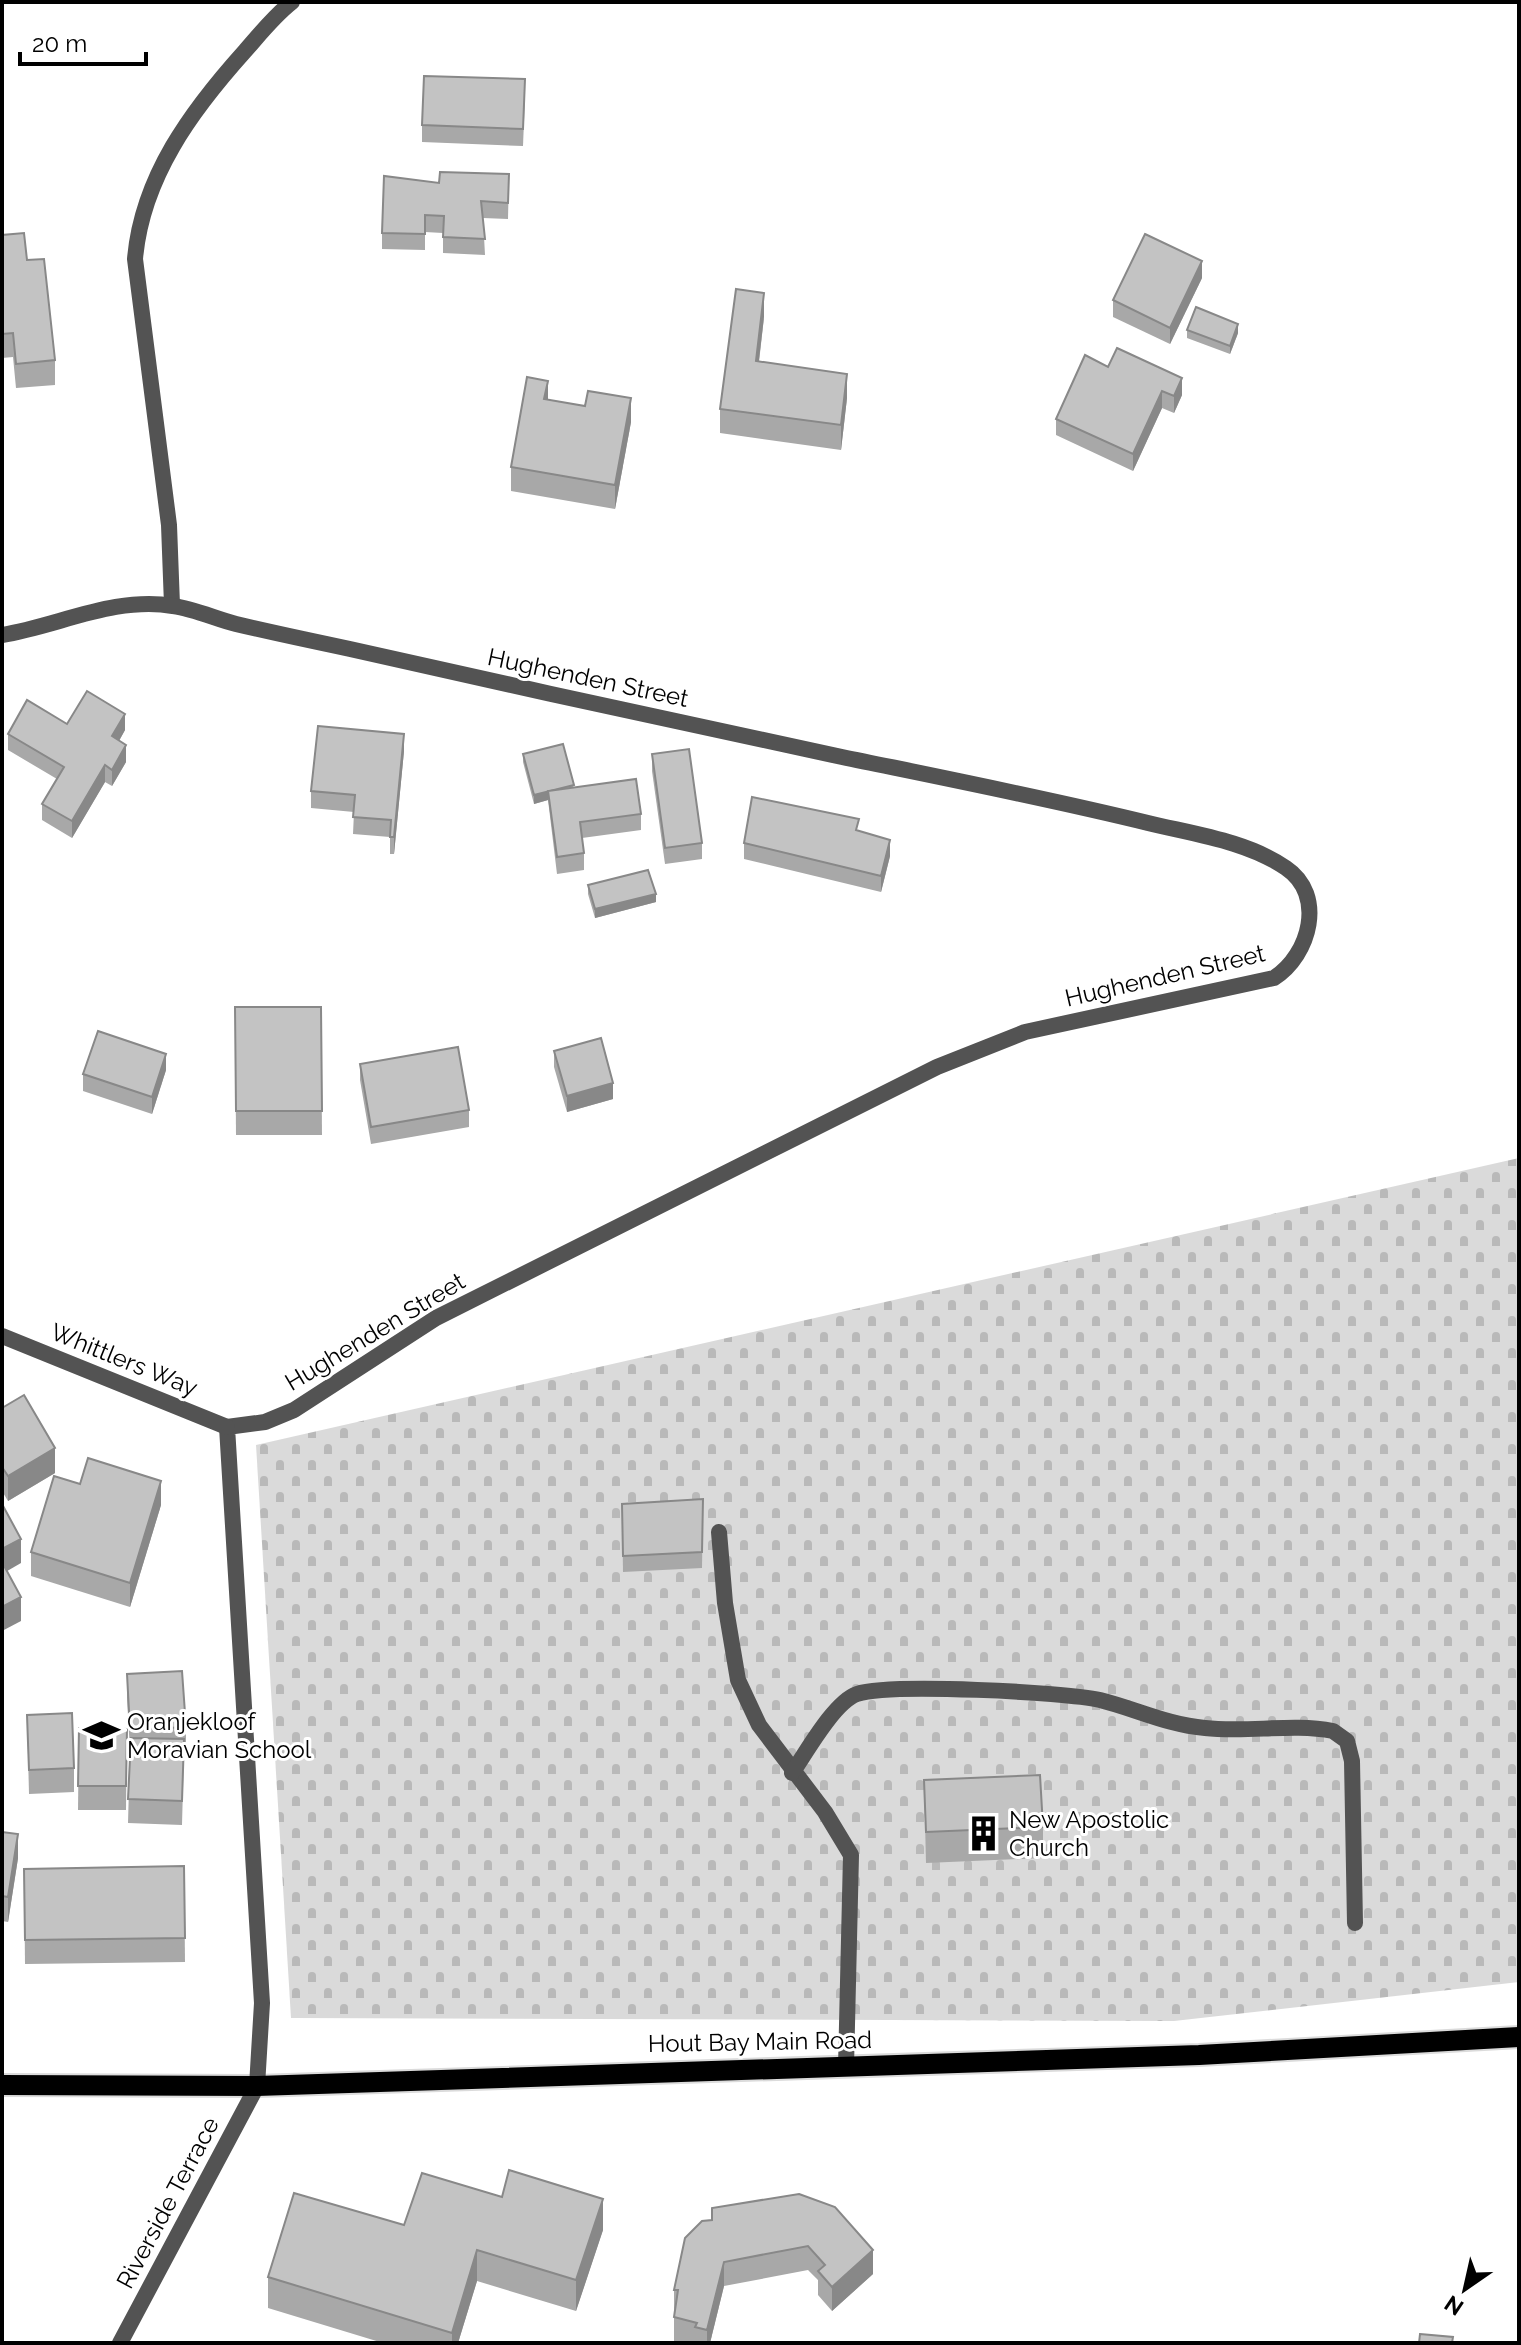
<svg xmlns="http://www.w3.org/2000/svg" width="1521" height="2345" viewBox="0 0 1521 2345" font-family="Raleway,sans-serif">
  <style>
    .cemetery { fill: url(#cemetery-stones) }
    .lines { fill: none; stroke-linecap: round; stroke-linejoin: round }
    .primary-casing { stroke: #dbdbdb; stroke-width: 24 }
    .service { stroke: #535353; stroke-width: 16 }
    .minor { stroke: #535353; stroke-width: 16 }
    .primary { stroke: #000; stroke-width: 20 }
    .wall { fill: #a8a8a8 }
    .shaded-wall { fill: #888 }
    .building { fill: #c3c3c3; stroke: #888; stroke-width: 2 }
    .labels { text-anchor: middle; stroke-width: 6; stroke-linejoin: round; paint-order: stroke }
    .street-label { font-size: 24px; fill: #000; stroke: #fff }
    .poi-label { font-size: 24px; fill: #000; stroke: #fff; text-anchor: start }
  </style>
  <defs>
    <pattern id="cemetery-stones" width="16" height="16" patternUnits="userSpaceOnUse" patternTransform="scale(2)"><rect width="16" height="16" fill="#dadada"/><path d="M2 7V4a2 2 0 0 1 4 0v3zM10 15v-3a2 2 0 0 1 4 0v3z" fill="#b9b9b9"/></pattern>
  </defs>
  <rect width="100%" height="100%" fill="#fff"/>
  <path class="cemetery" d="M1519,1158v824l-345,39 -883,-3 -35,-573z"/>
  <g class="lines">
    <defs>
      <path id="primary" d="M2,2085l255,1 942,-31 320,-18"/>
    </defs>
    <use href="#primary" class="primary-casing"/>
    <g class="service">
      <path d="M719,1532l6,71 13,77 21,45 66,87 26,43 -5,212"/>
      <path d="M792,1773c14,-20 42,-71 65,-79 32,-11 207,-2 243,6 36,9 68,25 105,28 42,5 87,-5 128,3l14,10 5,20 3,162"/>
    </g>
    <g class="minor">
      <path d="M172,605l-3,-80 -34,-266c7,-82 57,-149 110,-208 15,-17 29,-35 47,-49"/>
      <path d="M2,635c56,-9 113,-39 171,-29 22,3 43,13 63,18 38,9 76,17 114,25 164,37 327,73 492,108 102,21 204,41 306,66 45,11 99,18 138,45 40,27 24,87 -12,110l-249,54 -88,35 -501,251 -142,92 -29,12 -38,5 35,576 -5,83 -137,257"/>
      <path d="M2,1336l225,91"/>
    </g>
    <use href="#primary" class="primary"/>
  </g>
  <g class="wall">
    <path d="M525,96l-2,50 -101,-4v-17z"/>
    <path d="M509,174l-1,45 -25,-1 2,37 -42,-2v-20l-18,-1v18l-43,-1v-16l57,-50z"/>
    <path d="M2,235l25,25 28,100v25l-39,3 -3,-31 -11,1z"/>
    <path d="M1202,278l-32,66 -57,-27v-17z"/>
    <path d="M764,317l-5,45 88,36 -6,52 -121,-17v-24z"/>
    <path d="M1187,330l51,3 -8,21 -43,-16z"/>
    <path d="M1108,367l74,28 -8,18 -12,-5 -29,63 -77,-36v-16z"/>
    <path d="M548,400l83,22 -16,87 -104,-18v-24z"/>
    <path d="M67,724l58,6 -6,11 7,21 -14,24 -7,-4 -33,56 -30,-18v-16l15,-25 -49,-29v-16z"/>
    <path d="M404,751l-10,103h-4v-17l-37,-3 1,-22 -43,-4v-17z"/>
    <path d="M523,754l51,33 67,27v16l-59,8 2,15v17l-27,4 -9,-74 -14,4 -11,-42z"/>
    <path d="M652,754l50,89v16l-37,5 -13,-93z"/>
    <path d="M859,831l31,25 -9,36 -137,-33v-16z"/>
    <path d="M588,885l68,17 -61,16 -7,-24z"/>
    <path d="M235,1007h86l1,128h-86z"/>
    <path d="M554,1051l59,48 -46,13 -13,-45z"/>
    <path d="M360,1064l109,46v17l-98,17 -11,-64z"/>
    <path d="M166,1070l-14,44 -69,-23v-17z"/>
    <path d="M2,1408l53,65 -47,28 -6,-10z"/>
    <path d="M80,1484l81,21 -31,102 -99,-31v-24z"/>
    <path d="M703,1499l-1,69 -79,4 -1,-68z"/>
    <path d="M127,1674l59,53v24h-2l-2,74 -54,-2 2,-72 -3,-53z"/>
    <path d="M27,1715l47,53v24l-45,2z"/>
    <path d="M79,1728l48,1 -1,81h-48z"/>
    <path d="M924,1780l119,47v31l-117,5z"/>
    <path d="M2,1832l16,26 -10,64 -6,-1z"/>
    <path d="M184,1866l1,96 -160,2 -1,-95z"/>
    <path d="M799,2194l74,80 -41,37 -14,-16v-15l-10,-10 -84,16 -14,57h-30l-6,-1v-52l38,-70z"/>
    <path d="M404,2225l199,5 -27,81 -99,-30 -19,62h-75l-115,-35v-31z"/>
  </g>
  <g class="shaded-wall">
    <path d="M1202,261v17l-32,66v-16z"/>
    <path d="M764,293v24l-8,68v-24z"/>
    <path d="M1238,324v9l-8,21v-8z"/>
    <path d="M847,374v24l-6,52v-25z"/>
    <path d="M1182,378v17l-8,18v-17z"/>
    <path d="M548,381v25l-4,-7z"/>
    <path d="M1162,391v17l-29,63v-17z"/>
    <path d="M631,398v24l-16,87v-24z"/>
    <path d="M125,714v16l-13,23v-17z"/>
    <path d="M404,734v17l-10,103v-17z"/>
    <path d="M126,745v17l-14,24v-16z"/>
    <path d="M105,765v17l-33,56v-17z"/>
    <path d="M548,791v9l-14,4v-9z"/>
    <path d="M890,840v16l-9,36v-16z"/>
    <path d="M656,894v8l-61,16v-9z"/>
    <path d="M166,1054v16l-14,44v-17z"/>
    <path d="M613,1083v16l-46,13v-16z"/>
    <path d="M55,1448v25l-47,28v-25z"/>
    <path d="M161,1481v24l-31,102v-24z"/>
    <path d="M21,1539v24l-19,11v-25z"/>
    <path d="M21,1597v24l-19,10v-24z"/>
    <path d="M18,1834v24l-10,64v-25z"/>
    <path d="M603,2199v31l-27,81v-31z"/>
    <path d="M477,2250v31l-19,62h-6v-10z"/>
    <path d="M873,2250v24l-41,37v-24z"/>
    <path d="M724,2262v24l-14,57h-3v-13z"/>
  </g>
  <g class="building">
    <path d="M424,76l101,3 -2,50 -101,-4z"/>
    <path d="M440,172l69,2 -1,29 -27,-2 4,38 -42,-2 1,-21 -19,-1v19l-43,-1 2,-57 55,7z"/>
    <path d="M24,233l3,27 17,-1 11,101 -39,4 -3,-31 -11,1v-99z"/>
    <path d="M1145,234l57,27 -32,67 -57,-28z"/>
    <path d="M736,289l28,4 -8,68 91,13 -6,51 -121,-16z"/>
    <path d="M1196,307l42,17 -8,22 -43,-16z"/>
    <path d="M1117,348l65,30 -8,18 -12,-5 -29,63 -77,-35 29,-64 23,12z"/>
    <path d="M527,377l21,4 -4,18 41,7 3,-15 43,7 -16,87 -104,-18z"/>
    <path d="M87,691l38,23 -13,22 14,9 -14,25 -7,-5 -33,56 -30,-17 22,-37 -56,-33 19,-34 40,24z"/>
    <path d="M318,726l86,8 -10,103h-4l1,-17 -38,-3 2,-22 -44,-4z"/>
    <path d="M563,744l11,41 -40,10 -11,-41z"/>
    <path d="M689,749l13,94 -37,5 -13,-94z"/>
    <path d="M636,779l5,35 -61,8 4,31 -27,4 -9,-66z"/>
    <path d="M752,797l107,22 -3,11 34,10 -9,36 -137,-33z"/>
    <path d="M648,870l8,24 -61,15 -7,-24z"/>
    <path d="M235,1007h86l1,104h-86z"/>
    <path d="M98,1031l68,23 -14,43 -69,-23z"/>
    <path d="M601,1038l12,45 -46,13 -13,-45z"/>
    <path d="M458,1047l11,63 -98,17 -11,-63z"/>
    <path d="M24,1395l31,53 -47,28 -6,-9v-59z"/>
    <path d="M88,1458l73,23 -31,102 -99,-31 23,-76 26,8z"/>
    <path d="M703,1499l-1,53 -79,4 -1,-52z"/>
    <path d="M2,1504l19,35 -19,10z"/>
    <path d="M2,1562l19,35 -19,10z"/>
    <path d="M182,1671l4,56 -56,3 -3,-56z"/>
    <path d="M72,1713l2,55 -45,2 -2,-55z"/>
    <path d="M79,1728l48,1 -1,57h-48z"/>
    <path d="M131,1738l53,1 -2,62 -54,-2z"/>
    <path d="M1040,1775l3,52 -117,5 -2,-52z"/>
    <path d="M2,1832l16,2 -10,63 -6,-1z"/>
    <path d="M184,1866l1,72 -160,2 -1,-71z"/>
    <path d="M509,2170l94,29 -27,81 -99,-30 -25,83 -184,-56 26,-84 110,32 18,-52 80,24z"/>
    <path d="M799,2194l36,13 38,43 -41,37 -14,-16 7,-6 -17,-19 -84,16 -17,68 -12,-3 2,-4 -23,-6 4,-27h-4l11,-52 17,-17 10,-1v-12z"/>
    <path d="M1420,2334l33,3 -1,6h-33z"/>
  </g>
  <defs>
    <symbol id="school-bare" viewBox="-9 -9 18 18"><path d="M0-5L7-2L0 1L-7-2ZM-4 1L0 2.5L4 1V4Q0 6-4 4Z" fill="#000" stroke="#fff" stroke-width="2.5" paint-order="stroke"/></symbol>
    <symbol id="building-bare" viewBox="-9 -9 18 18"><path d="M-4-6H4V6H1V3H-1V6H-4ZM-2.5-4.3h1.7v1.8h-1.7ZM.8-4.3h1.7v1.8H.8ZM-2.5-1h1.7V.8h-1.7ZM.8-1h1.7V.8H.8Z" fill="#000" stroke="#fff" stroke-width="2.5" paint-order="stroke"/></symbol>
  </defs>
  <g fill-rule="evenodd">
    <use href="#school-bare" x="76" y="1710" width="51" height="51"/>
    <use href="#building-bare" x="958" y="1808" width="51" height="51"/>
  </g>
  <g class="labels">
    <g class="street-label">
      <text transform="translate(588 678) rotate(12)" y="8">Hughenden Street</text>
      <text transform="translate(1165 976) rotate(-13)" y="8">Hughenden Street</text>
      <text transform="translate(375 1332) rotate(-31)" y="8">Hughenden Street</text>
      <text transform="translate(124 1360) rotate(22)" y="8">Whittlers Way</text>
      <text transform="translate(760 2042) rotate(-1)" y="8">Hout Bay Main Road</text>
      <text transform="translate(168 2203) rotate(-62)" y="8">Riverside Terrace</text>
    </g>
    <g class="poi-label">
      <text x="127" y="1730">Oranjekloof<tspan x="127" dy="28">Moravian School</tspan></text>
      <text x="1009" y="1828">New Apostolic<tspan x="1009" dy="28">Church</tspan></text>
    </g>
  </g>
  <rect width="1521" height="2345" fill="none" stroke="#000000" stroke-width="8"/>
  <g transform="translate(1465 2289) rotate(214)" stroke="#ffffff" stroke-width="6" paint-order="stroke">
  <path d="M0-6L14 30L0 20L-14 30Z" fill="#000000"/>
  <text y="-12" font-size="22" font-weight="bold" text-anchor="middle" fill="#000000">N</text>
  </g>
  <path d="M20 52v12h126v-12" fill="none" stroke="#000000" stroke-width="4"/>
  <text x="32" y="52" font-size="24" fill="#000000" stroke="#ffffff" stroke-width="6" paint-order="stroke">20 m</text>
</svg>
